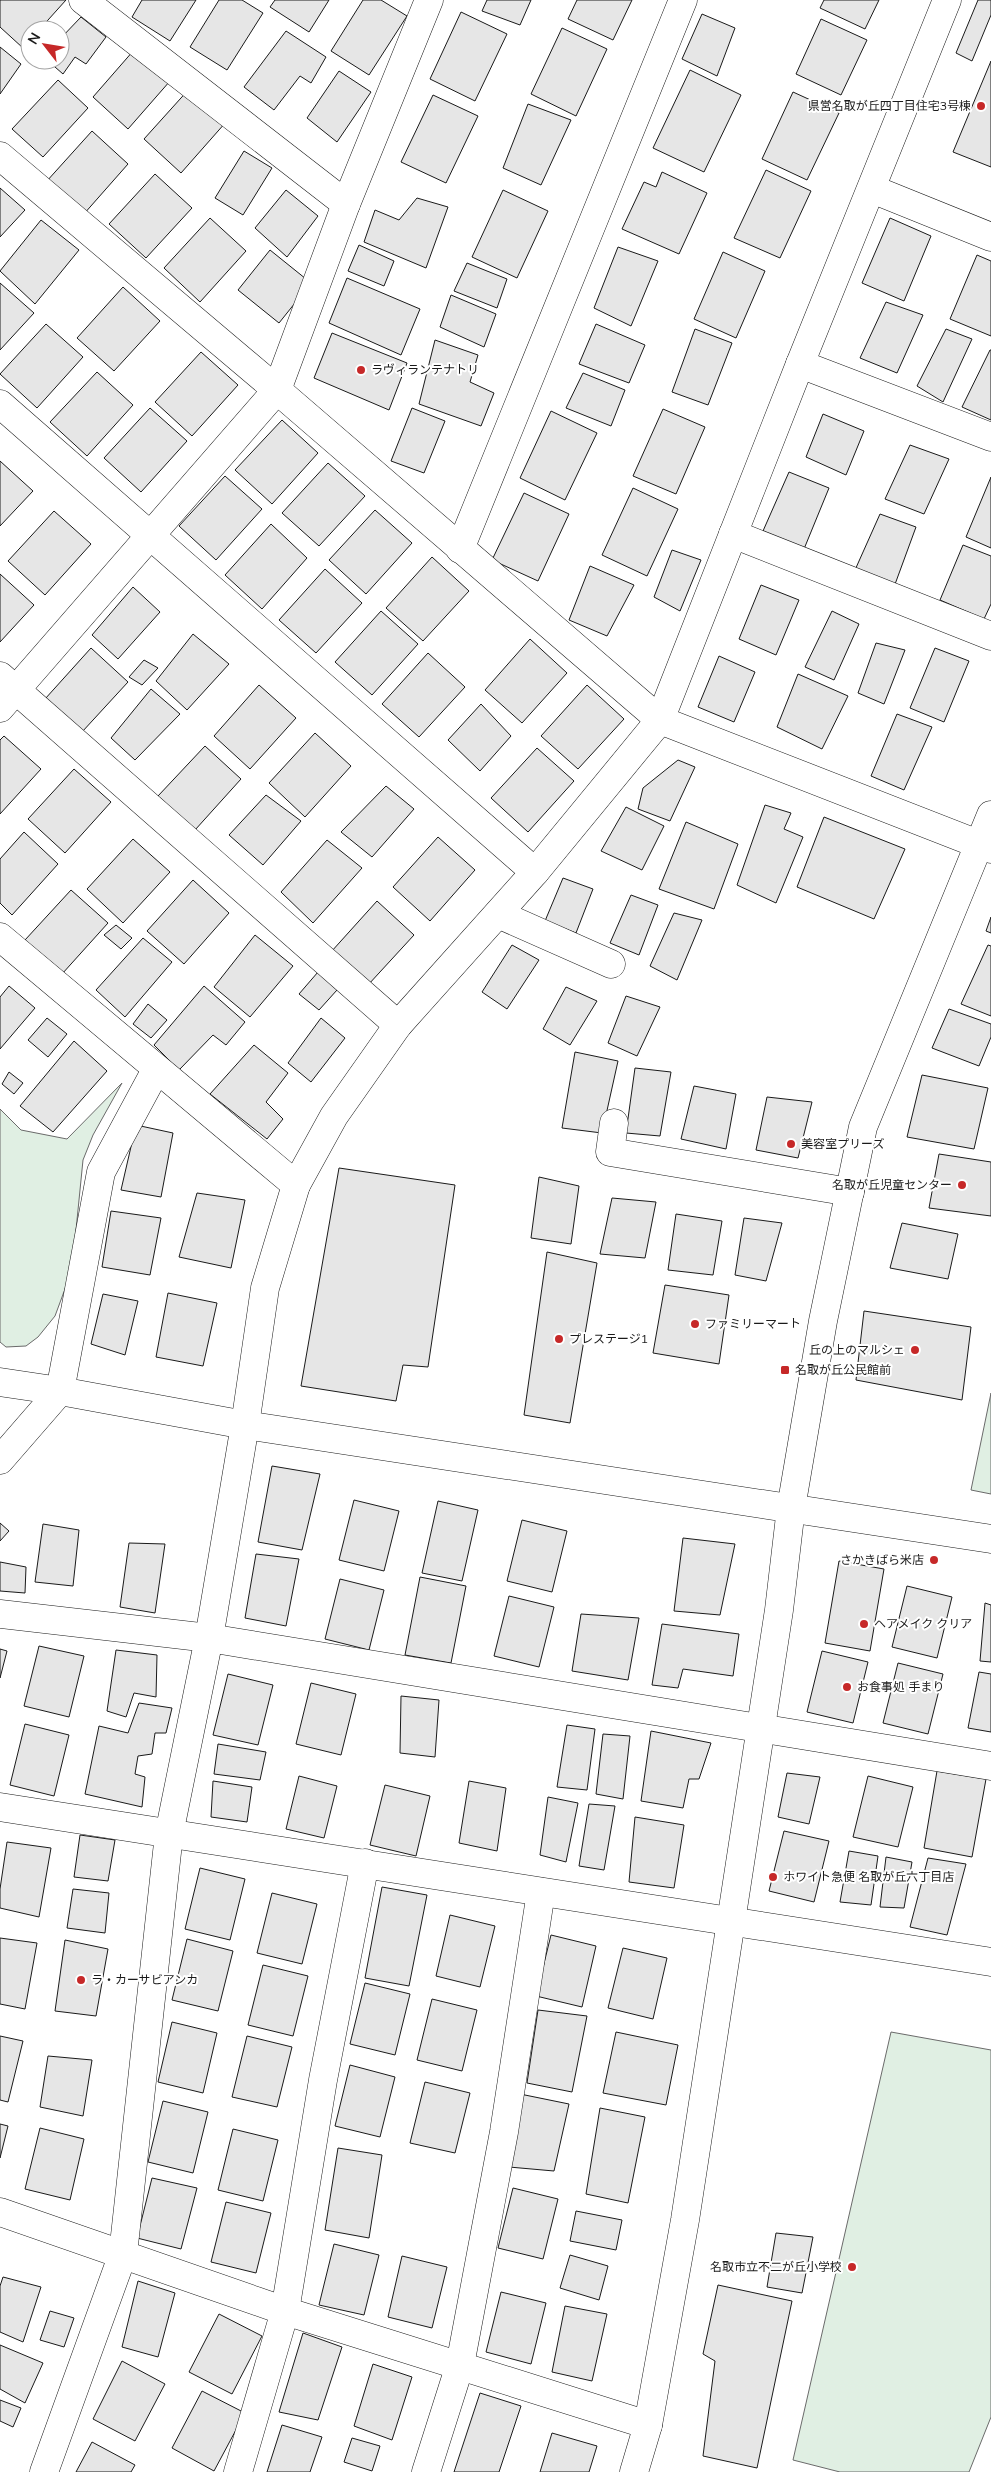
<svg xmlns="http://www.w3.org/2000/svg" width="991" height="2472" viewBox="0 0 991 2472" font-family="Mulish,'Noto Sans JP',sans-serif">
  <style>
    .green { fill: #e0efe3; stroke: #6a6a6a }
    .building { fill: #e6e6e6; stroke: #1a1a1a }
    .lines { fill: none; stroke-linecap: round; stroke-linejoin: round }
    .minor-casing { stroke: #1a1a1a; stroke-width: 29 }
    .minor { stroke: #fff; stroke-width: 28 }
    .poi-dot { fill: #c62828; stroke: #fff; stroke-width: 2 }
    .labels { text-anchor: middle; stroke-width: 4; stroke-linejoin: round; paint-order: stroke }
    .poi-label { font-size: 12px; fill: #1a1a1a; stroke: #fff; text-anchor: start }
  </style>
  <rect width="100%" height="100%" fill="#fff"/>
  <g class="green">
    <path d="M122,1083l-29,52 -10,25 -11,110 -17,46 -17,21 -12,9 -20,1 -6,-5v-233l21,21 46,9z"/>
    <path d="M991,1393v101l-20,-4z"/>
    <path d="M891,2032l100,18v367l-22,55h-129l-47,-12z"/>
  </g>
  <g class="building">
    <path d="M0,0h66l-27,30h-9v10l-7,8 -23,-21z"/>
    <path d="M142,0h54l-26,41 -38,-24z"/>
    <path d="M219,0h23l21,13 -36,57 -37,-23z"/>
    <path d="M275,0h54l-20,32 -39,-25z"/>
    <path d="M363,0h18l26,16 -38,59 -38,-24z"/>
    <path d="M487,0h44l-11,25 -38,-14z"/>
    <path d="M577,0h55l-19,40 -45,-21z"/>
    <path d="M824,0h55l-14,29 -45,-21z"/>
    <path d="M978,0h13v15l-19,46 -16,-8z"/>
    <path d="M461,12l46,22 -32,67 -45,-22z"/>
    <path d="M702,14l33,14 -18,48 -35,-17z"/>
    <path d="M81,17l25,20 -20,27 -11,-7 -12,17 -16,-14h13v-21z"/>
    <path d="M821,19l46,21 -26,55 -45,-21z"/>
    <path d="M562,28l45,21 -31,67 -45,-22z"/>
    <path d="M286,31l40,26 -15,26 -11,-7 -26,34 -30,-23z"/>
    <path d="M0,47l21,17 -21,30z"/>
    <path d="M134,50l36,31 -42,48 -35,-32z"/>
    <path d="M991,61v106l-38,-15z"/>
    <path d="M690,70l51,25 -37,77 -51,-24z"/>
    <path d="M339,71l32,21 -34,50 -30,-24z"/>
    <path d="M58,80l30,28 -45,49 -31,-28z"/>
    <path d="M190,88l36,34 -45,51 -37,-34z"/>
    <path d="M793,92l46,21 -32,67 -45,-21z"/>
    <path d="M433,95l45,21 -32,67 -45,-21z"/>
    <path d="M528,104l43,16 -30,65 -38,-17z"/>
    <path d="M92,131l36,33 -45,51 -37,-33z"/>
    <path d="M244,151l28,17 -29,47 -28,-17z"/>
    <path d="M766,170l45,21 -31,67 -46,-20z"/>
    <path d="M662,172l45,21 -28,61 -57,-25 22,-47 12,5z"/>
    <path d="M155,174l37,34 -46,50 -37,-34z"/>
    <path d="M0,188l25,22 -25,27z"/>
    <path d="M286,190l32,26 -31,41 -32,-29z"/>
    <path d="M503,190l45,21 -31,67 -45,-21z"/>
    <path d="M417,198l31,9 -22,61 -62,-26 11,-32 24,10z"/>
    <path d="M210,218l36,33 -46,51 -36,-34z"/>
    <path d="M890,218l41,18 -27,65 -42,-18z"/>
    <path d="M41,220l38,30 -44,54 -35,-33z"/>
    <path d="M359,245l35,16 -10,25 -36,-15z"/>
    <path d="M618,247l40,14 -27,65 -37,-18z"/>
    <path d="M270,250l41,33 -32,40 -41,-33z"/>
    <path d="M723,252l42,19 -29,67 -42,-19z"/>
    <path d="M977,255l14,6v75l-41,-17z"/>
    <path d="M467,263l40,16 -10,29 -43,-17z"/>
    <path d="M347,278l73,31 -19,46 -72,-32z"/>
    <path d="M0,283l34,30 -34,37z"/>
    <path d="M123,287l37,34 -46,50 -37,-33z"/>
    <path d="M451,295l45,19 -12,33 -44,-20z"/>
    <path d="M886,302l37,13 -26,58 -37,-15z"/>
    <path d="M46,324l37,33 -46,51 -37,-34z"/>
    <path d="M596,324l49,21 -16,38 -50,-19z"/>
    <path d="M695,329l37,14 -24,62 -36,-13z"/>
    <path d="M946,329l26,10 -29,63 -26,-16z"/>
    <path d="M332,333l75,30 -18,47 -75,-32z"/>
    <path d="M435,340l43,15 -8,27 24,11 -13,33 -62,-22z"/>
    <path d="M990,350h1v70l-29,-13z"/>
    <path d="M201,352l37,33 -46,51 -37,-34z"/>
    <path d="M97,372l36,33 -46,51 -37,-34z"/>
    <path d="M583,373l42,17 -14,36 -45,-18z"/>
    <path d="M150,408l37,33 -46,51 -37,-34z"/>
    <path d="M412,408l33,13 -21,52 -33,-12z"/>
    <path d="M663,409l42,18 -29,67 -43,-18z"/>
    <path d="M551,411l46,22 -32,67 -45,-22z"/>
    <path d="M823,414l41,17 -18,44 -40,-18z"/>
    <path d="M282,420l36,33 -46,51 -37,-34z"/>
    <path d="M910,445l39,14 -25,55 -39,-15z"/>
    <path d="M0,461l33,30 -33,35z"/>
    <path d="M328,463l37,33 -46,50 -37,-33z"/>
    <path d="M789,472l40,16 -25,61 -41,-18z"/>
    <path d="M225,476l37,33 -46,51 -37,-34z"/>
    <path d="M991,477v71l-25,-11z"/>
    <path d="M633,488l45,21 -31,67 -45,-21z"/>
    <path d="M524,493l45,21 -31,67 -46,-21z"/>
    <path d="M375,510l37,33 -46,51 -37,-34z"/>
    <path d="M54,511l37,33 -46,51 -37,-34z"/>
    <path d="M880,514l36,13 -22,60 -39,-17z"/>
    <path d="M271,524l36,34 -45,51 -37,-34z"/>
    <path d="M963,545l28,11v48l-7,15 -44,-19z"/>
    <path d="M672,550l29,10 -21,51 -26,-14z"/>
    <path d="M432,557l37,34 -46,50 -37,-33z"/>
    <path d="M590,566l44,19 -27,51 -38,-16z"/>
    <path d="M325,569l37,34 -46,50 -37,-33z"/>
    <path d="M0,574l34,31 -34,37z"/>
    <path d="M761,585l38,15 -23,55 -37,-16z"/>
    <path d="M133,587l27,25 -42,47 -26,-24z"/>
    <path d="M381,611l37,33 -46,51 -37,-33z"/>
    <path d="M832,611l27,13 -25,56 -29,-13z"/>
    <path d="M193,634l36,30 -42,46 -31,-29z"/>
    <path d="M530,639l37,34 -45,50 -37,-33z"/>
    <path d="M876,643l29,7 -21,54 -26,-11z"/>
    <path d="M91,648l37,34 -46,50 -37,-33z"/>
    <path d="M935,648l34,13 -25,61 -34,-14z"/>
    <path d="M428,653l37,34 -46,50 -37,-33z"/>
    <path d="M719,656l36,16 -21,50 -36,-15z"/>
    <path d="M144,660l14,8 -16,17 -13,-8z"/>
    <path d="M798,674l50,22 -26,53 -45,-22z"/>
    <path d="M259,685l37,33 -46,51 -36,-33z"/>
    <path d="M587,685l37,34 -46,50 -37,-33z"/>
    <path d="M151,689l29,25 -45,46 -24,-22z"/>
    <path d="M481,704l30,32 -31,35 -32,-31z"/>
    <path d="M897,714l35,13 -28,63 -33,-14z"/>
    <path d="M315,733l36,33 -46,51 -36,-34z"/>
    <path d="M4,736l37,33 -41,45v-74z"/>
    <path d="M205,746l36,33 -46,51 -37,-34z"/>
    <path d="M537,748l37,33 -46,51 -37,-34z"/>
    <path d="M678,760l17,7 -25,54 -32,-12 5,-21z"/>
    <path d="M74,769l37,33 -46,51 -37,-34z"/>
    <path d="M386,786l28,23 -42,48 -31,-25z"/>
    <path d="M266,795l35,26 -38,44 -34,-30z"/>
    <path d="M765,805l26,8 -7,16 19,8 -27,66 -39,-18z"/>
    <path d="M626,807l38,19 -22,44 -41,-19z"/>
    <path d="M824,817l81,32 -31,70 -77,-32z"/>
    <path d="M686,822l52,22 -24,65 -55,-20z"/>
    <path d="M24,832l34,32 -46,51 -12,-12v-44z"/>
    <path d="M438,837l37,33 -45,51 -37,-34z"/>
    <path d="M133,839l37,33 -47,51 -36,-34z"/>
    <path d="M327,840l35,28 -49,55 -32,-31z"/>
    <path d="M563,878l30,11 -17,44 -31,-12z"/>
    <path d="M193,880l36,33 -45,51 -37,-33z"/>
    <path d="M71,890l37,33 -46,51 -37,-34z"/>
    <path d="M631,895l27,10 -19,50 -29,-12z"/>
    <path d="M377,901l37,34 -46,50 -37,-33z"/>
    <path d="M674,913l28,7 -25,60 -27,-14z"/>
    <path d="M991,917v16l-5,-2z"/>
    <path d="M116,925l16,13 -11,11 -17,-14z"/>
    <path d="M255,935l38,31 -43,51 -36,-30z"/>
    <path d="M143,938l29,24 -47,55 -29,-27z"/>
    <path d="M512,945l27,15 -32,49 -25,-17z"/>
    <path d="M988,945l3,1v70l-30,-12z"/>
    <path d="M318,972l19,18 -18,20 -20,-16z"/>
    <path d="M9,986l26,22 -35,41v-52z"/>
    <path d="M204,986l41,36 -19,23 -13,-10 -34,35 -25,-25z"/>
    <path d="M566,987l31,14 -27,44 -27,-16z"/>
    <path d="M626,996l34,11 -23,49 -29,-13z"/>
    <path d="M148,1004l19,16 -16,18 -18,-14z"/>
    <path d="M949,1009l42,15v13l-12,29 -47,-18z"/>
    <path d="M47,1018l20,16 -19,23 -20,-17z"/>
    <path d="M321,1018l24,20 -34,44 -23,-19z"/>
    <path d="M74,1041l33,30 -54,61 -33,-26z"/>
    <path d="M254,1045l34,28 -22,29 17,17 -16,20 -57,-45z"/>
    <path d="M575,1052l43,9 -16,72 -40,-5z"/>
    <path d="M635,1068l36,4 -11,64 -34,-3z"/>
    <path d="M9,1072l14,11 -9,11 -12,-10z"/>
    <path d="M922,1075l66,13 -14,61 -67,-12z"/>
    <path d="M694,1086l42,8 -10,55 -45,-10z"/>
    <path d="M767,1097l45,5 -14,56 -42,-8z"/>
    <path d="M136,1125l37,8 -12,64 -40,-7z"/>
    <path d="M939,1154l52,8v54l-62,-8z"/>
    <path d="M339,1168l116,17 -27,182 -25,-2 -7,36 -95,-15z"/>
    <path d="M539,1177l40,9 -8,58 -40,-6z"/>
    <path d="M197,1193l48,7 -14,68 -52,-11z"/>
    <path d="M612,1198l44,4 -11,56 -45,-4z"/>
    <path d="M111,1211l50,7 -11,57 -48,-8z"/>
    <path d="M676,1214l46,7 -9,54 -45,-5z"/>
    <path d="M744,1218l38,5 -16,58 -31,-6z"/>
    <path d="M902,1223l56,11 -10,45 -58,-11z"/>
    <path d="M547,1252l50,11 -27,160 -46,-8z"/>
    <path d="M665,1285l64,10 -10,69 -66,-11z"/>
    <path d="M168,1293l49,10 -14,63 -47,-9z"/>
    <path d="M103,1294l35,7 -13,54 -34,-11z"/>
    <path d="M864,1311l107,16 -9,73 -106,-20z"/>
    <path d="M272,1466l48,8 -18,76 -44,-8z"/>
    <path d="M354,1500l45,11 -15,60 -45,-11z"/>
    <path d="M438,1501l40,9 -16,71 -40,-8z"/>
    <path d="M522,1520l45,11 -15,61 -45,-11z"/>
    <path d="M0,1523l9,8 -9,10z"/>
    <path d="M43,1524l36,6 -6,56 -38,-4z"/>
    <path d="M683,1538l52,6 -15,71 -46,-4z"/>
    <path d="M129,1543l36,1 -10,69 -35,-6z"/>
    <path d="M256,1554l43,5 -13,67 -41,-8z"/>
    <path d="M839,1561l45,8 -14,82 -45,-8z"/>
    <path d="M0,1562l26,5 -1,26 -25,-2z"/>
    <path d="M420,1577l46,9 -15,77 -46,-8z"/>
    <path d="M340,1579l44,11 -15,60 -44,-11z"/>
    <path d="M907,1586l45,11 -15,61 -45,-11z"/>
    <path d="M509,1596l45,11 -15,60 -45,-11z"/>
    <path d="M985,1603l6,2v57l-11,-1z"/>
    <path d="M581,1614l58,4 -11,62 -56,-9z"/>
    <path d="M662,1624l77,10 -6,42 -50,-7 -5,19 -26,-3z"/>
    <path d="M39,1646l45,10 -15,61 -45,-11z"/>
    <path d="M0,1649l7,2 -7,27z"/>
    <path d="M116,1650l41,5 -1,42 -22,-4 -8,24 -19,-6z"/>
    <path d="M822,1651l46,11 -15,61 -46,-11z"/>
    <path d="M898,1663l45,11 -15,60 -45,-11z"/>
    <path d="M979,1672l12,2v58l-23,-4z"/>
    <path d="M228,1674l45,11 -15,60 -45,-10z"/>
    <path d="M311,1683l45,11 -15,61 -45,-11z"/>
    <path d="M401,1696l38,4 -4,57 -35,-4z"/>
    <path d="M139,1703l33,5 -6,25h-11l-3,21 -14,2 -3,18 10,3 -3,30 -57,-13 14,-68 29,7z"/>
    <path d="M25,1724l44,11 -15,61 -44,-11z"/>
    <path d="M567,1725l28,4 -8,61 -30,-3z"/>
    <path d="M651,1731l60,12 -12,36h-10l-6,29 -42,-7z"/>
    <path d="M603,1734l27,2 -7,63 -27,-5z"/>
    <path d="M218,1744l48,8 -6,28 -46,-6z"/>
    <path d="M937,1771l49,8 -14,78 -48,-9z"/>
    <path d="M787,1773l33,4 -11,47 -31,-7z"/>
    <path d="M299,1776l38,10 -13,52 -38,-9z"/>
    <path d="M868,1776l45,11 -15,60 -45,-10z"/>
    <path d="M213,1781l39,6 -5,35 -36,-5z"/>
    <path d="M469,1781l37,7 -9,63 -38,-8z"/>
    <path d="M385,1785l45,11 -14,60 -46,-11z"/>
    <path d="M548,1797l30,6 -12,59 -26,-7z"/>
    <path d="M589,1804l26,2 -11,64 -25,-4z"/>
    <path d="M635,1817l49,8 -10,63 -45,-6z"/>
    <path d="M784,1831l45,10 -15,61 -45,-11z"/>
    <path d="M80,1835l35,5 -7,41 -34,-4z"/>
    <path d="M7,1842l44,6 -12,69 -39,-9v-19z"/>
    <path d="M849,1851l29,5 -7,49 -31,-3z"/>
    <path d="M886,1857l26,5 -8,46 -24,-1z"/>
    <path d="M928,1858l38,6 -19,71 -37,-8z"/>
    <path d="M200,1868l45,11 -15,61 -45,-11z"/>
    <path d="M382,1887l45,8 -18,91 -44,-8z"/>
    <path d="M73,1889l36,4 -4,40 -38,-5z"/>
    <path d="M272,1893l45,11 -15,60 -45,-11z"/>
    <path d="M450,1915l45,11 -15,61 -44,-11z"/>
    <path d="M551,1935l45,11 -14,61 -46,-11z"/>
    <path d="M0,1938l37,5 -12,66 -25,-5z"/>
    <path d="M187,1939l46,12 -15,60 -46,-11z"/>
    <path d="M65,1940l43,9 -12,67 -41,-5z"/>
    <path d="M623,1948l44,10 -14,61 -45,-11z"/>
    <path d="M263,1965l45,11 -15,60 -45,-11z"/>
    <path d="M365,1983l45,11 -15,61 -45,-11z"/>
    <path d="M432,1999l45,11 -15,61 -45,-11z"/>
    <path d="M538,2010l49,6 -15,76 -45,-9z"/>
    <path d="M172,2022l45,11 -14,60 -45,-11z"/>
    <path d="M616,2032l62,13 -12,60 -63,-12z"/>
    <path d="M0,2036l23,5 -15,61 -8,-2z"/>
    <path d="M247,2036l45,11 -15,60 -45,-10z"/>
    <path d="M48,2056l44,4 -9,56 -43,-9z"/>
    <path d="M350,2065l45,12 -15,60 -45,-11z"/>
    <path d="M425,2082l45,11 -15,60 -45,-10z"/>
    <path d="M520,2094l49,10 -15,67 -45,-4z"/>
    <path d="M163,2101l45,11 -15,61 -45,-11z"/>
    <path d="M600,2108l45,9 -17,86 -42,-9z"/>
    <path d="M0,2124l8,2 -8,32z"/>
    <path d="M40,2128l44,11 -14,61 -45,-11z"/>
    <path d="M233,2129l45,11 -15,61 -45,-11z"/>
    <path d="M338,2148l44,7 -13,83 -44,-8z"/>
    <path d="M152,2178l45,10 -16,61 -44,-11z"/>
    <path d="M513,2188l45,11 -15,60 -45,-11z"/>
    <path d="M226,2202l45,11 -15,60 -45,-11z"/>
    <path d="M576,2211l46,9 -6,30 -46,-9z"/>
    <path d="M776,2233l37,4 -11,56 -35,-6z"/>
    <path d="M334,2244l45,11 -15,60 -45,-10z"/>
    <path d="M570,2255l38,11 -9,34 -39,-12z"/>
    <path d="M402,2256l45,11 -15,61 -44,-11z"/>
    <path d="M3,2277l38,10 -18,55 -23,-10v-46z"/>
    <path d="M138,2281l37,12 -17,64 -36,-10z"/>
    <path d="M718,2285l74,16 -35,167 -54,-12 12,-95 -12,-7z"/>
    <path d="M501,2292l45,11 -15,61 -45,-12z"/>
    <path d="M565,2306l42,8 -15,67 -40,-9z"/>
    <path d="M50,2311l24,7 -10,29 -24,-7z"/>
    <path d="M219,2314l43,22 -30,58 -43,-22z"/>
    <path d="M303,2333l39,14 -24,73 -39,-8z"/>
    <path d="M0,2345l43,18 -18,40 -25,-14z"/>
    <path d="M122,2361l43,23 -30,57 -42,-22z"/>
    <path d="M373,2364l39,13 -20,63 -38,-14z"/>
    <path d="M202,2391l43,22 -31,58 -42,-23z"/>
    <path d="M480,2393l41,13 -22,66h-45z"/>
    <path d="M0,2400l21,8 -8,19 -13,-6z"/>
    <path d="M282,2425l40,12 -12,35h-43z"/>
    <path d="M552,2433l45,13 -8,26h-49z"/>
    <path d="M352,2438l28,8 -8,25 -28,-9z"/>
    <path d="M92,2442l43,23 -4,7h-55z"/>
  </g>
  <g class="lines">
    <defs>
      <g id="minor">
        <path d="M83,0l263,204"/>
        <path d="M0,156l277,234 383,330 331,129"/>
        <path d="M872,189l119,48"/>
        <path d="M800,364l191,73"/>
        <path d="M0,404l535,468"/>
        <path d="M733,534l258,102"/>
        <path d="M460,549l223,-549"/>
        <path d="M0,676l398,349"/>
        <path d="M0,708l277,-318 69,-186 83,-204"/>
        <path d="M498,914l113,50"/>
        <path d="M0,937l296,248"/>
        <path d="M614,1123l-4,29 240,40"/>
        <path d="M0,1382l60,9 185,34 746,114"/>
        <path d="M0,1460l60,-69 41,-219 55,-102"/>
        <path d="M0,1614l209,24 782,128"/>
        <path d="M0,1807l991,155"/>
        <path d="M0,2212l285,99 363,114"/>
        <path d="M44,2472l79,-218 46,-420 40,-196 36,-213 20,-137 31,-103 38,-69 64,-91 137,-153 125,-152 140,-356 147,-364"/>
        <path d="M238,2472l47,-161 38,-231 42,-217"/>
        <path d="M426,2472l34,-107 44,-233 37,-240"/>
        <path d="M634,2472l14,-47 37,-205 94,-610 12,-102 32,-187 40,-194 128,-312"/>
      </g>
    </defs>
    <use href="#minor" class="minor-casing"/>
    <use href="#minor" class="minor"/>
  </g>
  <g class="poi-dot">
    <circle cx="981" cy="106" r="5"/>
    <circle cx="361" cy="370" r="5"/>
    <circle cx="791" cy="1144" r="5"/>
    <circle cx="962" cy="1185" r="5"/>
    <circle cx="695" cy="1324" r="5"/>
    <circle cx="559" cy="1339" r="5"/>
    <circle cx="915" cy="1350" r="5"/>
    <rect x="780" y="1365" width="10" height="10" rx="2.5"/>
    <circle cx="934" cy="1560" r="5"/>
    <circle cx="864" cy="1624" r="5"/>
    <circle cx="847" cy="1687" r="5"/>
    <circle cx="773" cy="1877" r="5"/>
    <circle cx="81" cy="1980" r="5"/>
    <circle cx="852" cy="2267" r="5"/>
  </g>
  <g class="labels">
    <g class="poi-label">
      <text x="971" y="110" text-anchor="end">県営名取が丘四丁目住宅3号棟</text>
      <text x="371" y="374">ラヴィランテナトリ</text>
      <text x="801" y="1148">美容室プリーズ</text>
      <text x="952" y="1189" text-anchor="end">名取が丘児童センター</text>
      <text x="705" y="1328">ファミリーマート</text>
      <text x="569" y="1343">プレステージ1</text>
      <text x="905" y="1354" text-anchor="end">丘の上のマルシェ</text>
      <text x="795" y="1374">名取が丘公民館前</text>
      <text x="924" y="1564" text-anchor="end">さかきばら米店</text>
      <text x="874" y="1628">ヘアメイク クリア</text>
      <text x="857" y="1691">お食事処 手まり</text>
      <text x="783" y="1881">ホワイト急便 名取が丘六丁目店</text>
      <text x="91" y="1984">ラ・カーサビアンカ</text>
      <text x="842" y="2271" text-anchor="end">名取市立不二が丘小学校</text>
    </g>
  </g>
  <g transform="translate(45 45) rotate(301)"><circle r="24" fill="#ffffff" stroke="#a3a3a3"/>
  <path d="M0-4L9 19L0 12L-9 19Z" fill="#c62828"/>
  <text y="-8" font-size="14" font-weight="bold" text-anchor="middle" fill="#1a1a1a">N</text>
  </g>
</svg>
